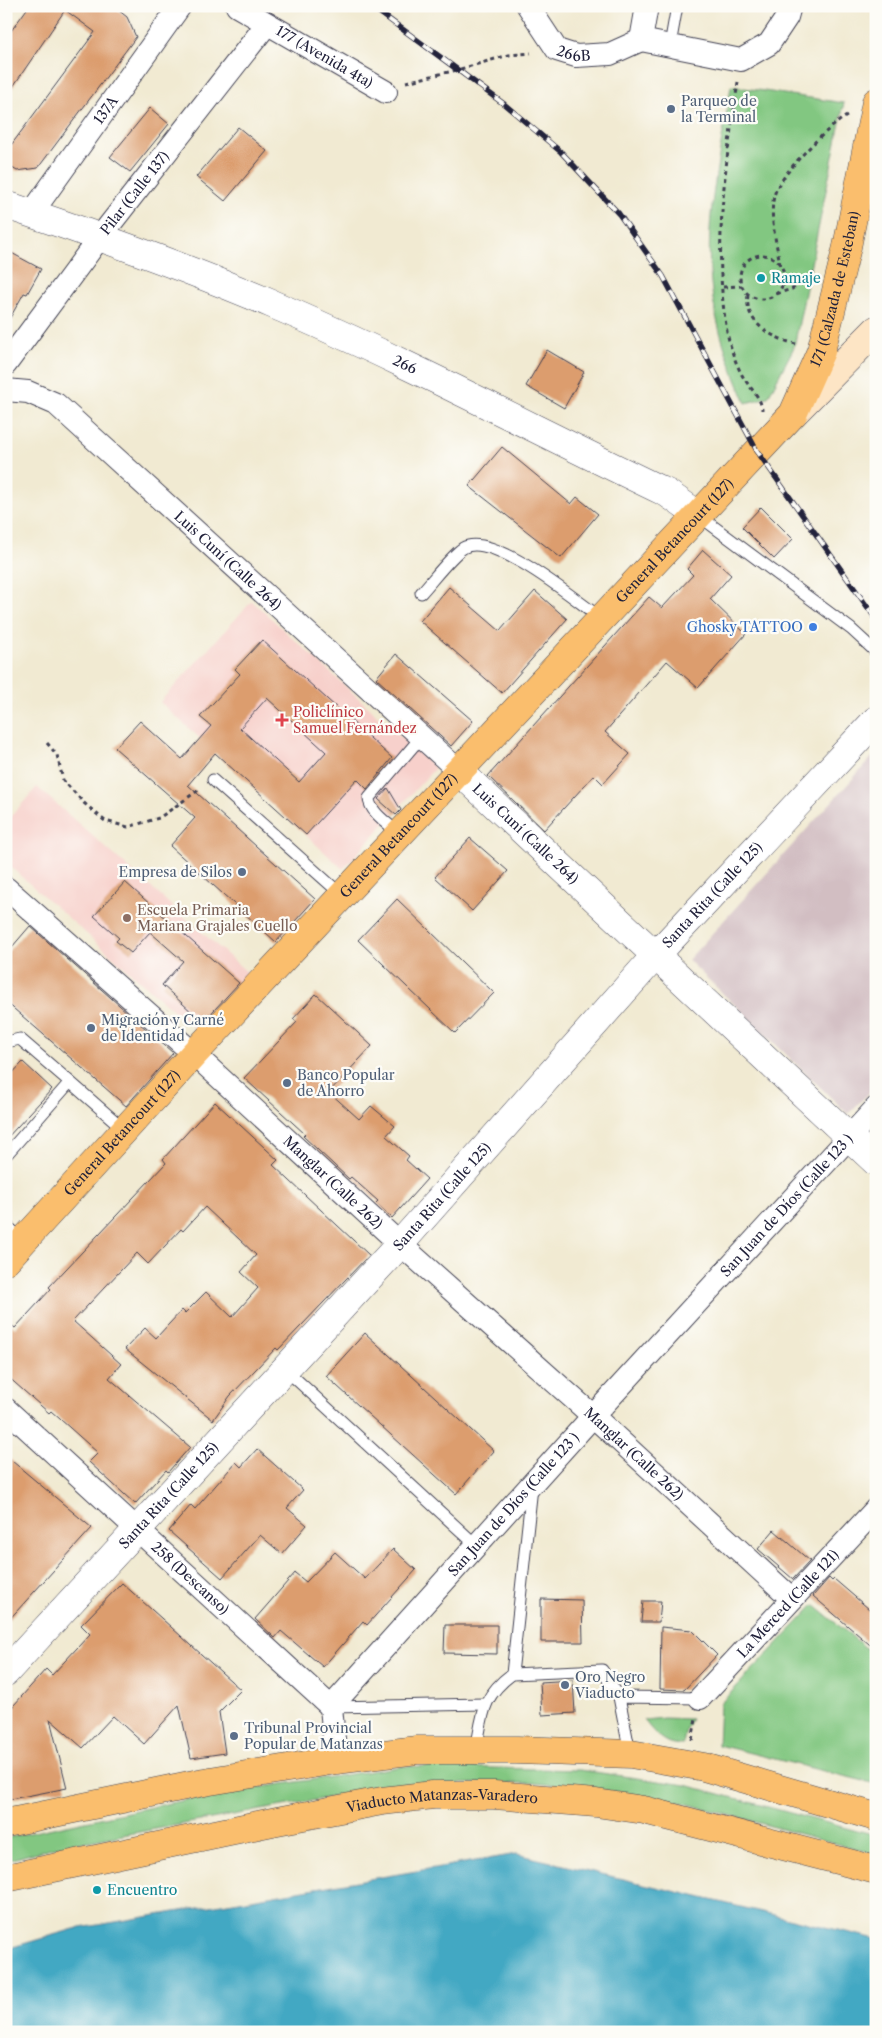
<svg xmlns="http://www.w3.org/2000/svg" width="882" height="2038" viewBox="0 0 882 2038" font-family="'Libre Caslon Text',serif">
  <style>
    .built { fill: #f7d0cb }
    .industrial { fill: #d2bec2 }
    .green { fill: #82c781; stroke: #52745e }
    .water { fill: #43a8c3; stroke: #32657f }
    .building { fill: #dc9d6e; fill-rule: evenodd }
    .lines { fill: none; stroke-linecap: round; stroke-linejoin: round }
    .service-casing { stroke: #414052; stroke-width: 13 }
    .minor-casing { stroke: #414052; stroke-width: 24 }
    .tertiary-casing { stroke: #414052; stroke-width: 29 }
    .secondary-casing { stroke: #414052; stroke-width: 29 }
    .primary-casing { stroke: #414052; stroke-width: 29 }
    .trunk-casing { stroke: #414052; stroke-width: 29 }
    .path { stroke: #414052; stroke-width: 3; stroke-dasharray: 4 4; stroke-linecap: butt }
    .service { stroke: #fff; stroke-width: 11 }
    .minor { stroke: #fff; stroke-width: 22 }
    .tertiary { stroke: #fff; stroke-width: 28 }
    .secondary { stroke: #fde5c5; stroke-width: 28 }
    .primary { stroke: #fabe6d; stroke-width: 28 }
    .trunk { stroke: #fabe6d; stroke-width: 28 }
    .rail-casing { stroke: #22223b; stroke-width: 5.5 }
    .rail { stroke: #fdfcf7; stroke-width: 4; stroke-dasharray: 11; stroke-linecap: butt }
    .service-dot { fill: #5c6f8a; stroke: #fdfcf7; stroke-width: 2 }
    .culture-dot { fill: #0f9aa8; stroke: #fdfcf7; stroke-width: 2 }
    .shop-dot { fill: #3f7fe0; stroke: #fdfcf7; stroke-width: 2 }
    .health-dot { fill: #e0444e; stroke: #fdfcf7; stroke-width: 2 }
    .education-dot { fill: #8d6e63; stroke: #fdfcf7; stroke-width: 2 }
    .labels { text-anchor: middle; stroke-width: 4.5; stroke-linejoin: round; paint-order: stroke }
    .street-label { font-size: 14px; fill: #22223b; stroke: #fdfcf7 }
    .service-label { font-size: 14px; fill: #4e5e75; stroke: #fdfcf7; text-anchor: start }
    .culture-label { font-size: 14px; fill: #0d838f; stroke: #fdfcf7; text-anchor: start }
    .shop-label { font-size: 14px; fill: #366cbe; stroke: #fdfcf7; text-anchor: end }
    .health-label { font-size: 14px; fill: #be3a42; stroke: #fdfcf7; text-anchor: start }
    .education-label { font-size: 14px; fill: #785e54; stroke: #fdfcf7; text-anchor: start }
  </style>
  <rect width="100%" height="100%" fill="#fdfcf7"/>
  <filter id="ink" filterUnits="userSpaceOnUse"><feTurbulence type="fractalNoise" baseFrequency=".02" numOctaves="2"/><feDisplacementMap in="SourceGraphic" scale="10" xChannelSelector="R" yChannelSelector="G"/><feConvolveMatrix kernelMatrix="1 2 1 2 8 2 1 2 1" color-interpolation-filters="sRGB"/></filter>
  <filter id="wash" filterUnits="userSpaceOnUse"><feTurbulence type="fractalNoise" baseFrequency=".0096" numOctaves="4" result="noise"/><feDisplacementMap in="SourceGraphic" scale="20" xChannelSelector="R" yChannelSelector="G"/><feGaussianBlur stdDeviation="1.12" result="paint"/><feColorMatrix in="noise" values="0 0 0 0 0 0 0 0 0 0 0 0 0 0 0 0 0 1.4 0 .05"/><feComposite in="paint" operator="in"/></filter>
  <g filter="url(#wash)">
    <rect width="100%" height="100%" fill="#f1ead2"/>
    <g class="built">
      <path d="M252,601l183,167 -92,101 -183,-167z"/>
      <path d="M37,787l211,186 -52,57 -190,-167v-41z"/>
    </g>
    <path class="industrial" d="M876,753v333l-28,28 -160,-154z"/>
    <g class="green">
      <path d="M731,86l113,17 -50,244 -26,50 -22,6c-17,-39 -31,-77 -35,-120 -7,-66 10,-132 20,-197z"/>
      <path d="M814,1605l58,48 4,-1v132l-158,-39 2,-41z"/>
      <path d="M664,1718l27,1 -5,9 -3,16c-18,3 -29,-11 -39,-24z"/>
      <path d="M405,1766l175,4 106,15 190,51v18l-192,-51 -87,-14 -65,-6 -128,1 -353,64 -45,13v-23l202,-43z"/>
    </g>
    <path class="water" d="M517,1854l359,85v93h-870v-83l68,-20z"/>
    <g id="blocks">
      <g class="building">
        <path d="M29,6h84l14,11 9,20 -98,131 -21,3 -11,-7v-12l89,-120 -30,-22 -59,87v-59z"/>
        <path d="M150,108l19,16 -39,48 -20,-15z"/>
        <path d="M238,127l29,24 -42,50 -29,-24z"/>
        <path d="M6,250l35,19 -14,25 -3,-1 -18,32z"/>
        <path d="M547,350l37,22 -20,36 -38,-22z"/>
        <path d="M502,447l69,57 6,-7 21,17 -37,44 -92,-72z"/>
        <path d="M761,507l32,32 -19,20 -32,-32z"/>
        <path d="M703,550l28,25 -21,24 36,35 -48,54 -31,-27 -62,71 25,22 -27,30 -9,-9 -50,55 -56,-54 161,-179 13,11 31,-33 -6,-6z"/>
        <path d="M449,587l51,44 35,-40 32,28 -65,74 -82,-72z"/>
        <path d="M262,640l130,118 -25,31 -10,-10 -51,56 -91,-82 -27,32 127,114 -39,43 -106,-96 25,-28 -80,-70 25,-27 42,38 29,-33 -11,-9 40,-43 -5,-5zM267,698l59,54 -27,30 -59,-54z"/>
        <path d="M396,654l77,67 -22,25 -75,-68z"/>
        <path d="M388,788l13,22 -5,5 -18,-16z"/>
        <path d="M470,838l38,33 -36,40 -37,-34z"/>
        <path d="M125,882l114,101 -36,39 -41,-37 21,-24 -33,-29 -19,21 -15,-12 3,-3 -25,-22z"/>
        <path d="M397,899l97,94 -39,40 -97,-93z"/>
        <path d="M30,926l143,127 -47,53 -120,-104v-48z"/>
        <path d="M316,994l56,52 -43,46 30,27 12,-13 24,20 -9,10 23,20 -3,4 21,19 -35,39 -16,-15 2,-2 -27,-24 -2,2 -46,-43 2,-2 -61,-56 53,-56 -4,-3z"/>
        <path d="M23,1062l29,27 -46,50v-59z"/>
        <path d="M215,1102l63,58 -5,5 96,90 -91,95 -2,-2 -21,22 -25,26 -17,24 -88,-71 20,-21 11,10 26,-28 3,3 21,-21 26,25 26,-29 -17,-16 15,-17 -51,-48 -22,24 -2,-2 -33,35 -11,-11 -64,68 48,43 -12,14 81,69 -22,25 -2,-2 -31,34 -46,-42 9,-9 -47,-42 -2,2 -43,-38v-54l9,7 36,-39 -2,-2 117,-124 -3,-4z"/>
        <path d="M365,1333l129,118 -38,43 -130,-118z"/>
        <path d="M257,1449l46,41 -16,18 20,17 -25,29 -22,-19 -38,43 -53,-47 22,-26 4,4 41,-47 5,5z"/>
        <path d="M6,1456l86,72 -86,95z"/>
        <path d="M774,1530l36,31 -17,18 -35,-30z"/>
        <path d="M393,1549l23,21 -49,55 -4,-4 -40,46 -42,-36 -6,7 -20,-19 40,-46 11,9 29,-30 30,27z"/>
        <path d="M829,1578l3,3 2,-2 42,36v35l-63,-54z"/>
        <path d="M122,1583l119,107 -22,22 6,41 -34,5 -12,-53 -35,39 -31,-28 -30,32 -33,-29 17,69 -61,12v-86l40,-45 6,6 38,-41 -9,-9z"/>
        <path d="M541,1599l41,1 1,42h-42z"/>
        <path d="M643,1601h18l-2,21h-18z"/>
        <path d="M445,1625h52v29l-53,-1z"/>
        <path d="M661,1627l31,3 25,25 -33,35 -24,-1z"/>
        <path d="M573,1680l2,33 -33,2 -2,-33z"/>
      </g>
    </g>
  </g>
  <g filter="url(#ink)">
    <use href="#blocks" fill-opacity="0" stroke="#414052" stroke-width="1"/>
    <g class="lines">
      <defs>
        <g id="service">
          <path d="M670,45l7,-39"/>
          <path d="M698,515l153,114 25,23"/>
          <path d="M421,593c11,-12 30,-37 42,-45 29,-18 114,53 139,71"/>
          <path d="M213,780l130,116"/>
          <path d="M400,834c-10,-9 -31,-22 -31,-36l53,-62"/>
          <path d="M6,1042l14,-3 50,43"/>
          <path d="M6,1155l64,-73 55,48"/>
          <path d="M6,1225l18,16"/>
          <path d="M285,1369l191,176"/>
          <path d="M512,1674l90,-4 17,27"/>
          <path d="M332,1707l153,-3"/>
          <path d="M476,1750c7,-35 5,-53 36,-76l20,-187"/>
          <path d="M630,1753l-11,-56 81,1"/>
        </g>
        <g id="minor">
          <path id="s1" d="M237,6l149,86"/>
          <path id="s2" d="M528,6l29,44 19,6 34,-2 31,-14"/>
          <path d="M641,40l100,20 28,-16 18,-27 3,-11"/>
          <path d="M641,40l6,-34"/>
          <path id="s3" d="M31,214l149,-208"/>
          <path id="s4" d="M6,364l94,-127 167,-213"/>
          <path id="s5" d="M6,390l22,2 28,12 404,368"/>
          <path id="s6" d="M6,888l188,166 206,190 193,172 198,182"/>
          <path id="s7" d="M6,1409l325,298"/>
          <path id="s8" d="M700,1698l176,-189"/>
          <path id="s9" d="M336,1760l-5,-53 262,-291 283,-308"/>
        </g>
        <g id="tertiary">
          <path id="s10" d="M6,205c90,30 179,62 266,99 134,57 263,126 395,189l31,22"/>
          <path id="s11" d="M460,772l416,390"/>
          <path id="s12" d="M6,1672l394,-428 255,-288 221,-236"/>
        </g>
        <path id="secondary" d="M794,413l82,-83"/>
        <g id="primary">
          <path id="s13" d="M6,1260l188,-206 599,-640 28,-63 26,-104 29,-145"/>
        </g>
        <g id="trunk">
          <path d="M6,1823l198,-41 132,-22 81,-10h100l114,4 73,13 172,50"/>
          <path id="s14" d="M6,1878l271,-57 105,-20 51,-6h61l102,8 48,7 232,60"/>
        </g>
      </defs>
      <use href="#service" class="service-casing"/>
      <use href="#minor" class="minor-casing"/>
      <use href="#tertiary" class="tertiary-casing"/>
      <use href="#secondary" class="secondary-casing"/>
      <use href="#primary" class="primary-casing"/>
      <use href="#trunk" class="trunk-casing"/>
      <g class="path">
        <path d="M406,82l51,-12 52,-15 22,-2"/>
        <path d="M738,82c-12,77 -25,165 -12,243 2,16 8,35 16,50 7,13 19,21 20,35"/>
        <circle cx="762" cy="277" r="22"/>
        <path d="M780,265c-3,-21 -11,-47 -6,-69 5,-21 54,-70 73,-80"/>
        <path d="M723,287l19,-1"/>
        <path d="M776,294l16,-5 23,-17"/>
        <path d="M748,295c-4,28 24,43 48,49"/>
        <path d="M47,743l10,12 6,25 21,23 21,18 23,6 31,-9 41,-29"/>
        <path d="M692,1740l4,-21"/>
      </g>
      <use href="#service" class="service"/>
      <use href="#minor" class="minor"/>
      <use href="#tertiary" class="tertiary"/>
      <use href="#secondary" class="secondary"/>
      <use href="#primary" class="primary"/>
      <use href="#trunk" class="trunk"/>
      <defs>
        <path id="rail" d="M371,6l133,98 57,48 58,62 44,62 94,175 119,168"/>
      </defs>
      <use href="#rail" class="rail-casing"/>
      <use href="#rail" class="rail"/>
    </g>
  </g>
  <g class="service-dot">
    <circle cx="671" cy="109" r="5"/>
    <circle cx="242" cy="872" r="5"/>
    <circle cx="91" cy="1028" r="5"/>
    <circle cx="287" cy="1083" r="5"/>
    <circle cx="565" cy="1685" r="5"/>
    <circle cx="234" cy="1736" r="5"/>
  </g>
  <g class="culture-dot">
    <circle cx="761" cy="278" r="5"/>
    <circle cx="97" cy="1890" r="5"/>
  </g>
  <circle class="shop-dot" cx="813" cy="627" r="5"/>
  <path class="health-dot" d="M279.5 712.5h5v5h5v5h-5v5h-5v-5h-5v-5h5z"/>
  <circle class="education-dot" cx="127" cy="918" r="5"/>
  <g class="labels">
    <g class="street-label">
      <text dy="5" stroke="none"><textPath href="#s2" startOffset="70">266B</textPath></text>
      <text dy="5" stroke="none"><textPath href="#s1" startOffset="101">177 (Avenida 4ta)</textPath></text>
      <text dy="5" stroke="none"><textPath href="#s3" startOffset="128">137A</textPath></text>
      <text dy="5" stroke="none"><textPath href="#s4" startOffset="214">Pilar (Calle 137)</textPath></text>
      <text dy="5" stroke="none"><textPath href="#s13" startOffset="1288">171 (Calzada de Esteban)</textPath></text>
      <text dy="5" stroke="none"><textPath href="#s10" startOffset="430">266</textPath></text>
      <text dy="5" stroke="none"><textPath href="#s13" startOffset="982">General Betancourt (127)</textPath></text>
      <text dy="5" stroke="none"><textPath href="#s5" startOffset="285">Luis Cuní (Calle 264)</textPath></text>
      <text dy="5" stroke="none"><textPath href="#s11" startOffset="90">Luis Cuní (Calle 264)</textPath></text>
      <text dy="5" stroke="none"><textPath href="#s13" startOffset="578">General Betancourt (127)</textPath></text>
      <text dy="5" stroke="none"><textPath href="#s12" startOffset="1050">Santa Rita (Calle 125)</textPath></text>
      <text dy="5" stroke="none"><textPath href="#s13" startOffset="172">General Betancourt (127)</textPath></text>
      <text dy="5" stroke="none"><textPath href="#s6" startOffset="440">Manglar (Calle 262)</textPath></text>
      <text dy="5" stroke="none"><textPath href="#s12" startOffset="645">Santa Rita (Calle 125)</textPath></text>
      <text dy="5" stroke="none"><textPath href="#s9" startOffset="731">San Juan de Díos (Calle 123 )</textPath></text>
      <text dy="5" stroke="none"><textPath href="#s6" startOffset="845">Manglar (Calle 262)</textPath></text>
      <text dy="5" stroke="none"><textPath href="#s12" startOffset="240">Santa Rita (Calle 125)</textPath></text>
      <text dy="5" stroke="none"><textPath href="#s9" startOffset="326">San Juan de Díos (Calle 123 )</textPath></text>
      <text dy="5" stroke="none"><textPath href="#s7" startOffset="250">258 (Descanso)</textPath></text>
      <text dy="5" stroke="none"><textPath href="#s8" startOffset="129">La Merced (Calle 121)</textPath></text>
      <text dy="5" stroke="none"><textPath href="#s14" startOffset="444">Viaducto Matanzas-Varadero</textPath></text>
    </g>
    <g class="service-label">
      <text x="681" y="106">Parqueo de<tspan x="681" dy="16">la Terminal</tspan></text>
      <text x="232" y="877" text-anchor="end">Empresa de Silos</text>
      <text x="101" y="1025">Migración y Carné<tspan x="101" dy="16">de Identidad</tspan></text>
      <text x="297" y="1080">Banco Popular<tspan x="297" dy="16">de Ahorro</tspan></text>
      <text x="575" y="1682">Oro Negro<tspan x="575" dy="16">Viaducto</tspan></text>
      <text x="244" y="1733">Tribunal Provincial<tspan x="244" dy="16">Popular de Matanzas</tspan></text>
    </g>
    <g class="culture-label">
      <text x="771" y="283">Ramaje</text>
      <text x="107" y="1895">Encuentro</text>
    </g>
    <g class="shop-label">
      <text x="803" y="632">Ghosky TATTOO</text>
    </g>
    <g class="health-label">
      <text x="293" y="717">Policlínico<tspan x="293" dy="16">Samuel Fernández</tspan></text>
    </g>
    <g class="education-label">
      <text x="137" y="915">Escuela Primaria<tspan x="137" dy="16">Mariana Grajales Cuello</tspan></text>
    </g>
  </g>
  <rect width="882" height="2038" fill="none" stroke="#fdfcf7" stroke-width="25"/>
</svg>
